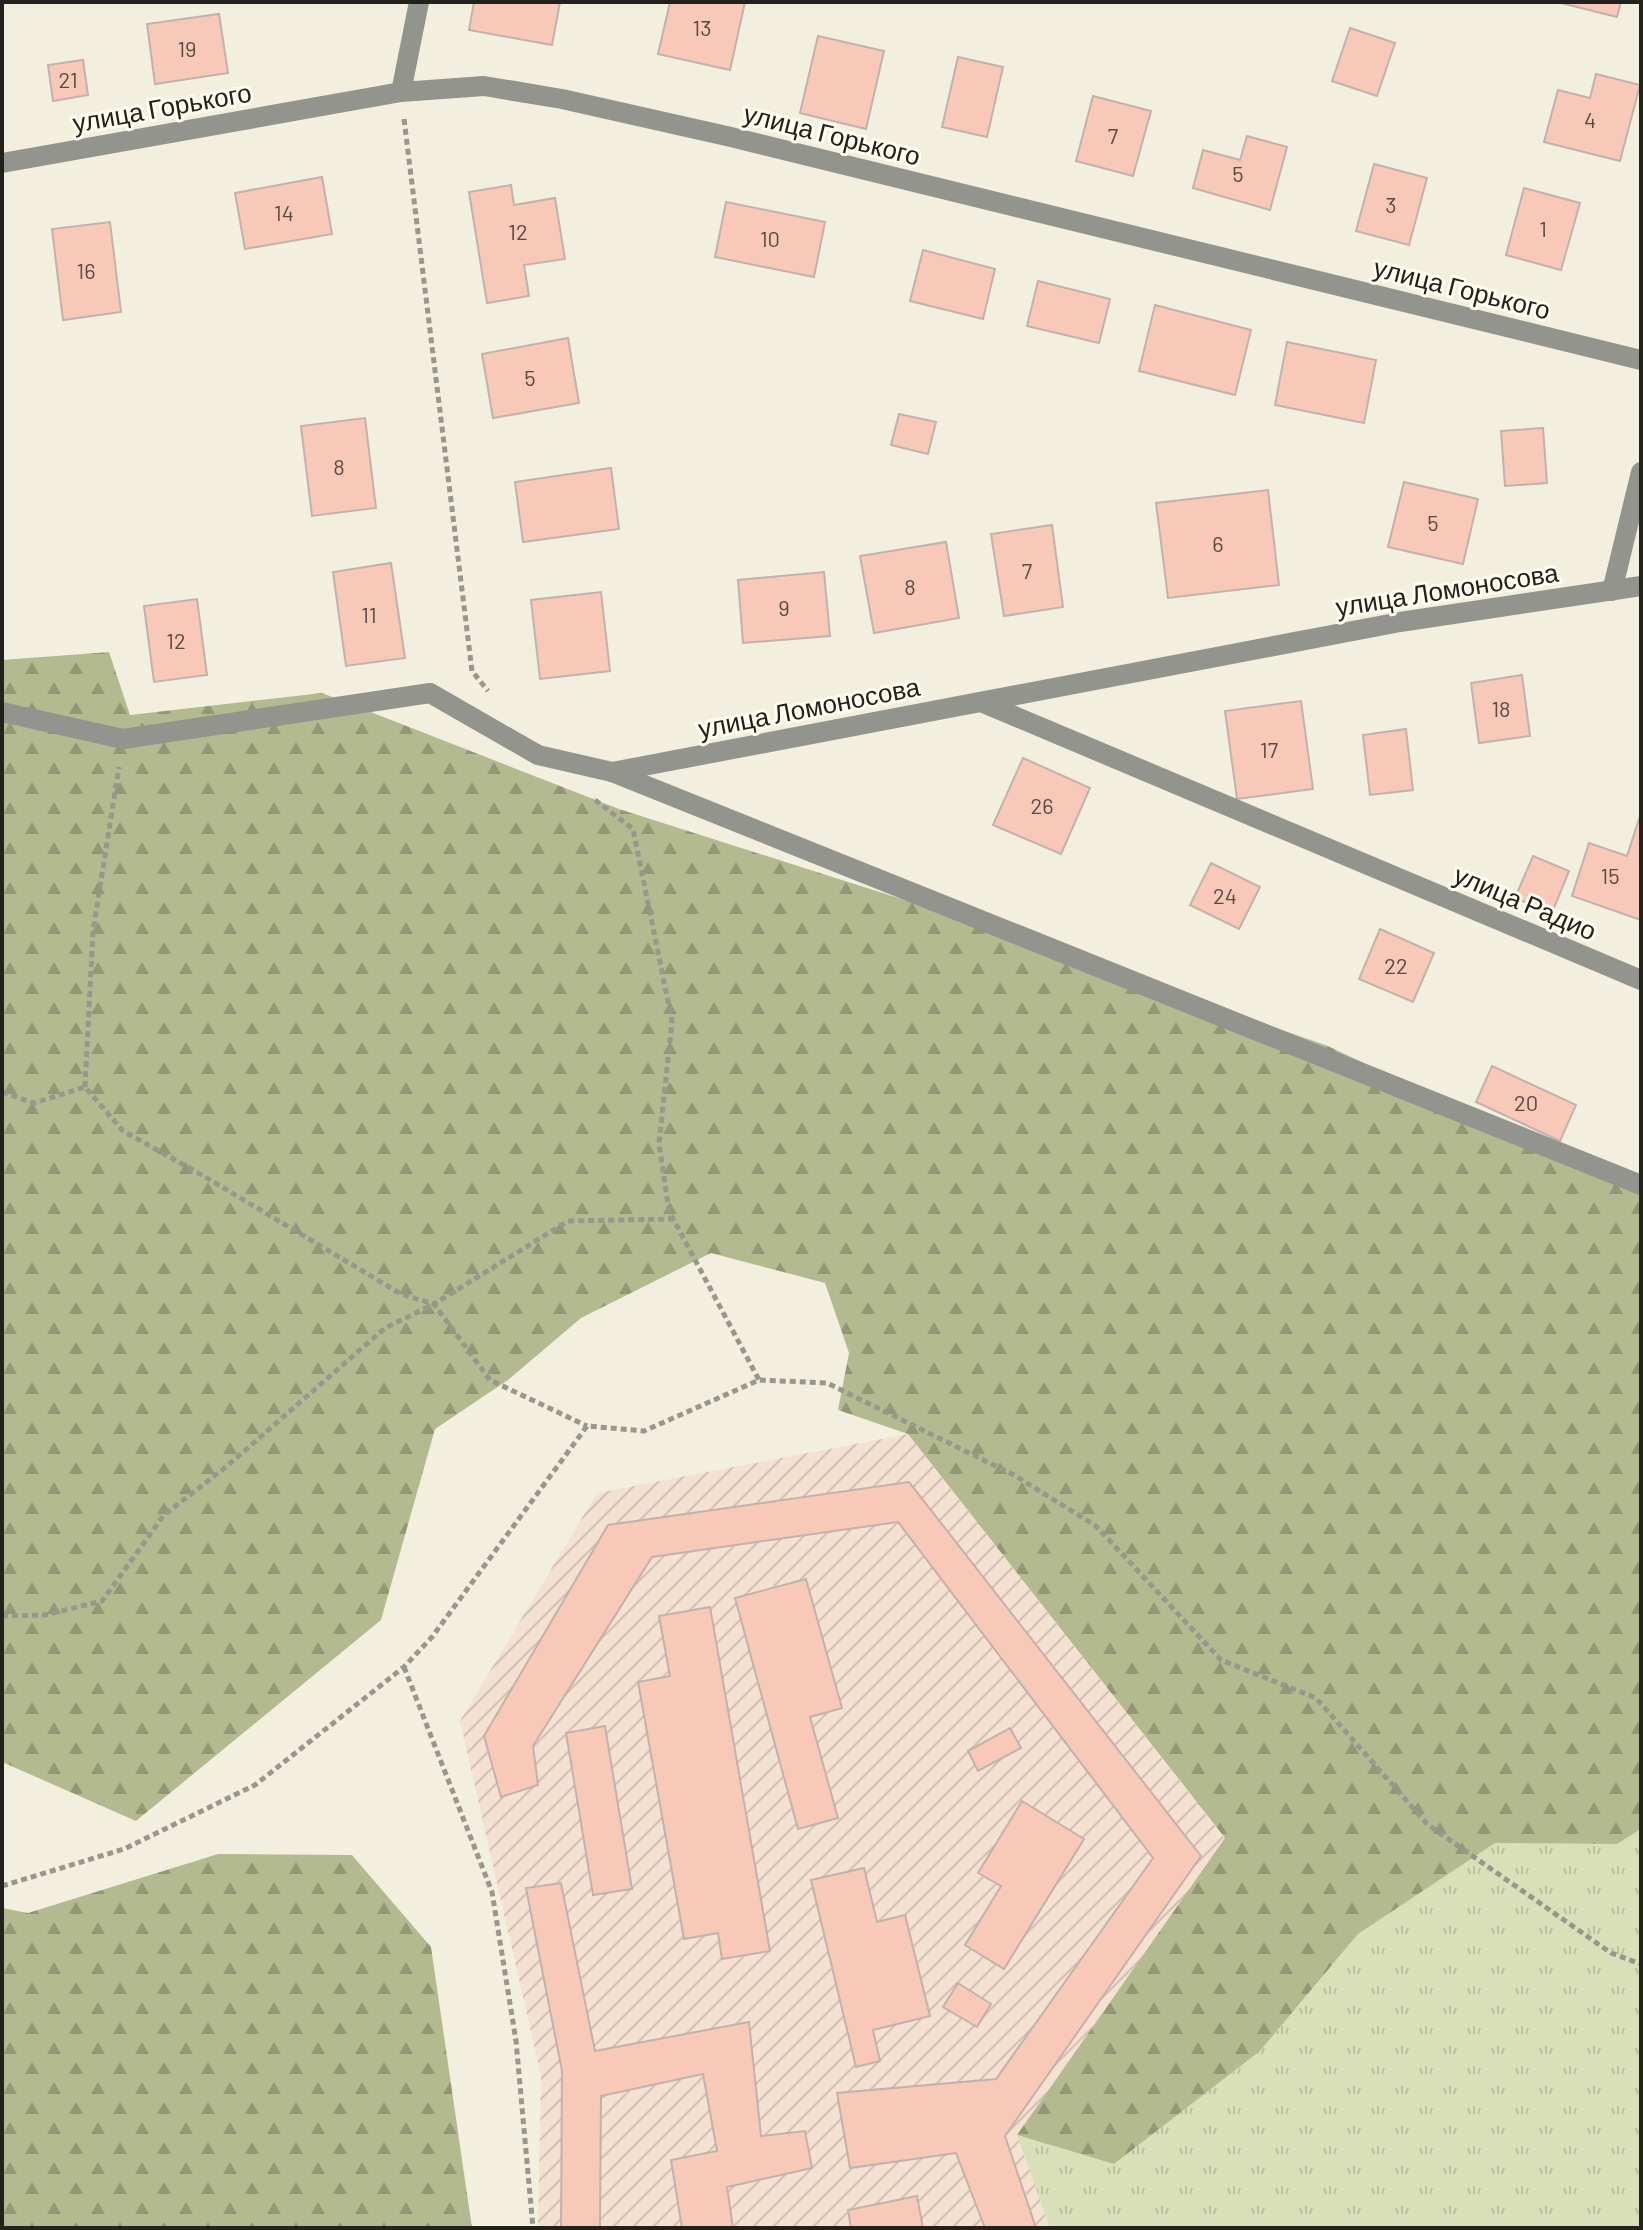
<svg xmlns="http://www.w3.org/2000/svg" width="1643" height="2230" viewBox="0 0 1643 2230" font-family="Barlow,sans-serif">
  <style>
    .industrial { fill: url(#industrial-furrows) }
    .grass { fill: url(#grass-tufts) }
    .forest { fill: url(#forest-firs) }
    .building { fill: #f8c8b9; stroke: #c3b1ab; stroke-width: 2 }
    .lines { fill: none; stroke-linecap: round; stroke-linejoin: round }
    .path { stroke: #99968b; stroke-width: 5; stroke-dasharray: 6 4; stroke-linecap: butt }
    .lane { stroke: #92948d; stroke-width: 20 }
    .street { stroke: #92948d; stroke-width: 20 }
    .labels { text-anchor: middle; stroke-width: 6; stroke-linejoin: round; paint-order: stroke }
    .number-label { font-size: 22px; fill: #584b42 }
    .street-label { font-size: 26px; fill: #23211b; stroke: #fffdf2 }
  </style>
  <defs>
    <pattern id="industrial-furrows" width="10" height="10" patternUnits="userSpaceOnUse" patternTransform="scale(2)"><rect width="10" height="10" fill="#f5e1d2"/><path d="M-1 1l2-2M0 10L10 0M9 11l2-2" fill="none" stroke="#d2c1b4"/></pattern>
    <pattern id="grass-tufts" width="24" height="20" patternUnits="userSpaceOnUse" patternTransform="scale(2)"><rect width="24" height="20" fill="#d9dfb9"/><path d="M3 7l-1-3M5 7V3M7 7l1-3M15 17l-1-3M17 17v-4M19 17l1-3" fill="none" stroke="#babf9e"/></pattern>
    <pattern id="forest-firs" width="22" height="20" patternUnits="userSpaceOnUse" patternTransform="scale(2)"><rect width="22" height="20" fill="#b4ba90"/><path d="M5 1l3.5 6h-7zM16 11l3.5 6h-7z" fill="#929775"/></pattern>
  </defs>
  <rect width="100%" height="100%" fill="#f3efdf"/>
  <path class="industrial" d="M908,1434l317,405 -208,296 33,93h-512l3,-152 -81,-355 137,-228z"/>
  <path class="grass" d="M1641,1829v399h-591l-33,-93 97,29 146,-113 98,-117 137,-91 122,1z"/>
  <g class="forest">
    <path d="M109,652l21,63 192,-22 297,116 367,117 342,120 313,149v634l-24,15 -122,-1 -137,91 -98,117 -146,113 -97,-29 208,-297 -317,-404 -70,-24 11,-57 -24,-70 -114,-30 -130,65 -73,62 -73,49 -54,191 -245,201 -134,-59v-1102z"/>
    <path d="M218,1854l134,1 79,92 41,281h-470v-320l26,5z"/>
  </g>
  <g class="building">
    <path d="M474,2h86l-8,43 -83,-15z"/>
    <path d="M670,2h75l-15,68 -72,-16z"/>
    <path d="M1557,2h64l-4,15z"/>
    <path d="M219,14l9,59 -73,11 -8,-60z"/>
    <path d="M1350,28l45,15 -18,53 -45,-15z"/>
    <path d="M818,36l66,15 -18,78 -66,-16z"/>
    <path d="M958,57l45,10 -16,70 -45,-10z"/>
    <path d="M83,60l5,35 -35,6 -5,-36z"/>
    <path d="M1596,74l44,11 -20,76 -76,-19 14,-52 32,8z"/>
    <path d="M1093,96l58,15 -18,65 -57,-15z"/>
    <path d="M1247,136l40,11 -17,63 -77,-22 10,-38 37,10z"/>
    <path d="M1374,164l53,14 -18,67 -53,-14z"/>
    <path d="M322,177l10,57 -87,15 -10,-56z"/>
    <path d="M511,185l3,20 41,-7 10,61 -41,6 5,31 -42,7 -18,-111z"/>
    <path d="M1524,188l56,15 -19,67 -55,-15z"/>
    <path d="M726,202l99,20 -11,55 -99,-20z"/>
    <path d="M110,222l11,90 -58,8 -11,-91z"/>
    <path d="M923,250l72,19 -12,50 -73,-18z"/>
    <path d="M1038,281l72,18 -11,44 -72,-17z"/>
    <path d="M1155,305l96,25 -16,65 -96,-24z"/>
    <path d="M568,338l11,65 -86,15 -11,-64z"/>
    <path d="M1287,342l89,18 -12,63 -89,-18z"/>
    <path d="M899,414l37,8 -8,32 -37,-9z"/>
    <path d="M365,418l11,90 -64,8 -11,-90z"/>
    <path d="M1543,428l4,55 -42,3 -4,-55z"/>
    <path d="M611,468l8,61 -96,13 -8,-60z"/>
    <path d="M1404,482l74,17 -15,65 -75,-17z"/>
    <path d="M1268,490l11,95 -111,13 -12,-95z"/>
    <path d="M1052,525l11,82 -59,9 -13,-82z"/>
    <path d="M946,542l13,76 -85,15 -14,-77z"/>
    <path d="M391,563l14,95 -59,8 -13,-94z"/>
    <path d="M824,572l6,64 -87,7 -5,-63z"/>
    <path d="M601,592l9,79 -70,8 -9,-79z"/>
    <path d="M197,599l10,76 -53,7 -10,-76z"/>
    <path d="M1522,675l8,61 -51,7 -8,-60z"/>
    <path d="M1301,701l12,88 -76,10 -12,-88z"/>
    <path d="M1406,729l7,61 -43,5 -7,-60z"/>
    <path d="M1023,758l67,30 -29,66 -68,-29z"/>
    <path d="M1641,813v107l-69,-24 17,-53 38,13z"/>
    <path d="M1533,856l36,15 -17,42 -37,-15z"/>
    <path d="M1211,863l49,24 -21,42 -49,-24z"/>
    <path d="M1380,929l54,24 -21,49 -54,-23z"/>
    <path d="M1492,1066l84,39 -16,36 -84,-39z"/>
    <path d="M909,1482l292,374 -196,280 31,92h-51l-29,-75 -106,15 -13,-75 159,-14 157,-221 -255,-336 -246,35 -119,189 5,39 -37,12 -17,-61 124,-211z"/>
    <path d="M806,1579l36,129 -32,9 28,101 -40,11 -63,-231z"/>
    <path d="M710,1607l60,344 -48,8 -4,-26 -34,6 -46,-257 32,-6 -11,-60z"/>
    <path d="M605,1726l27,163 -39,6 -27,-162z"/>
    <path d="M1010,1728l11,20 -43,23 -10,-20z"/>
    <path d="M1022,1801l62,38 -80,130 -39,-24 36,-59 -23,-13z"/>
    <path d="M864,1868l13,54 28,-7 25,101 -57,14 7,31 -24,6 -45,-187z"/>
    <path d="M561,1883l34,168 154,-29 12,114 44,-5 7,37 -85,19 6,41h-51l-11,-68 46,-9 -14,-77 -102,22 -1,132h-39l1,-157 -36,-183z"/>
    <path d="M958,1983l33,21 -14,23 -34,-20z"/>
    <path d="M917,2196l6,32h-72l-3,-18z"/>
  </g>
  <g class="lines">
    <g class="path">
      <path d="M404,119l68,552 16,20"/>
      <path d="M595,800l38,29 39,192 -13,123 10,67 90,169"/>
      <path d="M85,1087l8,-156 26,-164"/>
      <path d="M2,1092l32,11 51,-16 38,44 79,44 199,119 33,10 134,-83 105,-2"/>
      <path d="M2,1616l43,-1 57,-14 62,-86 62,-48 159,-139 49,-24 56,76 97,46"/>
      <path d="M404,1667l88,225 24,149 17,187"/>
      <path d="M2,1886l122,-37 131,-64 149,-118 28,-30 155,-211 57,5 115,-51 68,3 187,92 82,51 125,134 95,38 111,126 184,129 30,11"/>
    </g>
    <path class="lane" d="M612,772l1029,413"/>
    <g class="street">
      <path d="M401,92l18,-90"/>
      <path d="M2,163l399,-71 83,-6 78,13 169,38 910,223"/>
      <path d="M1612,591l29,-119"/>
      <path d="M981,702l660,278"/>
      <path d="M2,712l121,27 307,-46 108,62 74,17 788,-150 241,-36"/>
    </g>
  </g>
  <g class="labels">
    <g class="number-label">
      <text x="702" y="36">13</text>
      <text x="187" y="57">19</text>
      <text x="68" y="88">21</text>
      <text x="1590" y="128">4</text>
      <text x="1113" y="144">7</text>
      <text x="1238" y="182">5</text>
      <text x="1391" y="213">3</text>
      <text x="284" y="221">14</text>
      <text x="1543" y="237">1</text>
      <text x="518" y="240">12</text>
      <text x="770" y="247">10</text>
      <text x="86" y="279">16</text>
      <text x="530" y="386">5</text>
      <text x="339" y="475">8</text>
      <text x="1433" y="531">5</text>
      <text x="1218" y="552">6</text>
      <text x="1027" y="579">7</text>
      <text x="910" y="595">8</text>
      <text x="784" y="616">9</text>
      <text x="369" y="623">11</text>
      <text x="176" y="649">12</text>
      <text x="1501" y="717">18</text>
      <text x="1269" y="758">17</text>
      <text x="1042" y="814">26</text>
      <text x="1610" y="884">15</text>
      <text x="1225" y="904">24</text>
      <text x="1396" y="974">22</text>
      <text x="1526" y="1111">20</text>
    </g>
    <g class="street-label">
      <text transform="translate(162 108) rotate(-10)" y="9">улица Горького</text>
      <text transform="translate(832 135) rotate(14)" y="9">улица Горького</text>
      <text transform="translate(1462 289) rotate(14)" y="9">улица Горького</text>
      <text transform="translate(1447 590) rotate(-9)" y="9">улица Ломоносова</text>
      <text transform="translate(809 708) rotate(-11)" y="9">улица Ломоносова</text>
      <text transform="translate(1525 903) rotate(23)" y="9">улица Радио</text>
    </g>
  </g>
  <rect width="1643" height="2230" fill="none" stroke="#23211b" stroke-width="8"/>
</svg>
